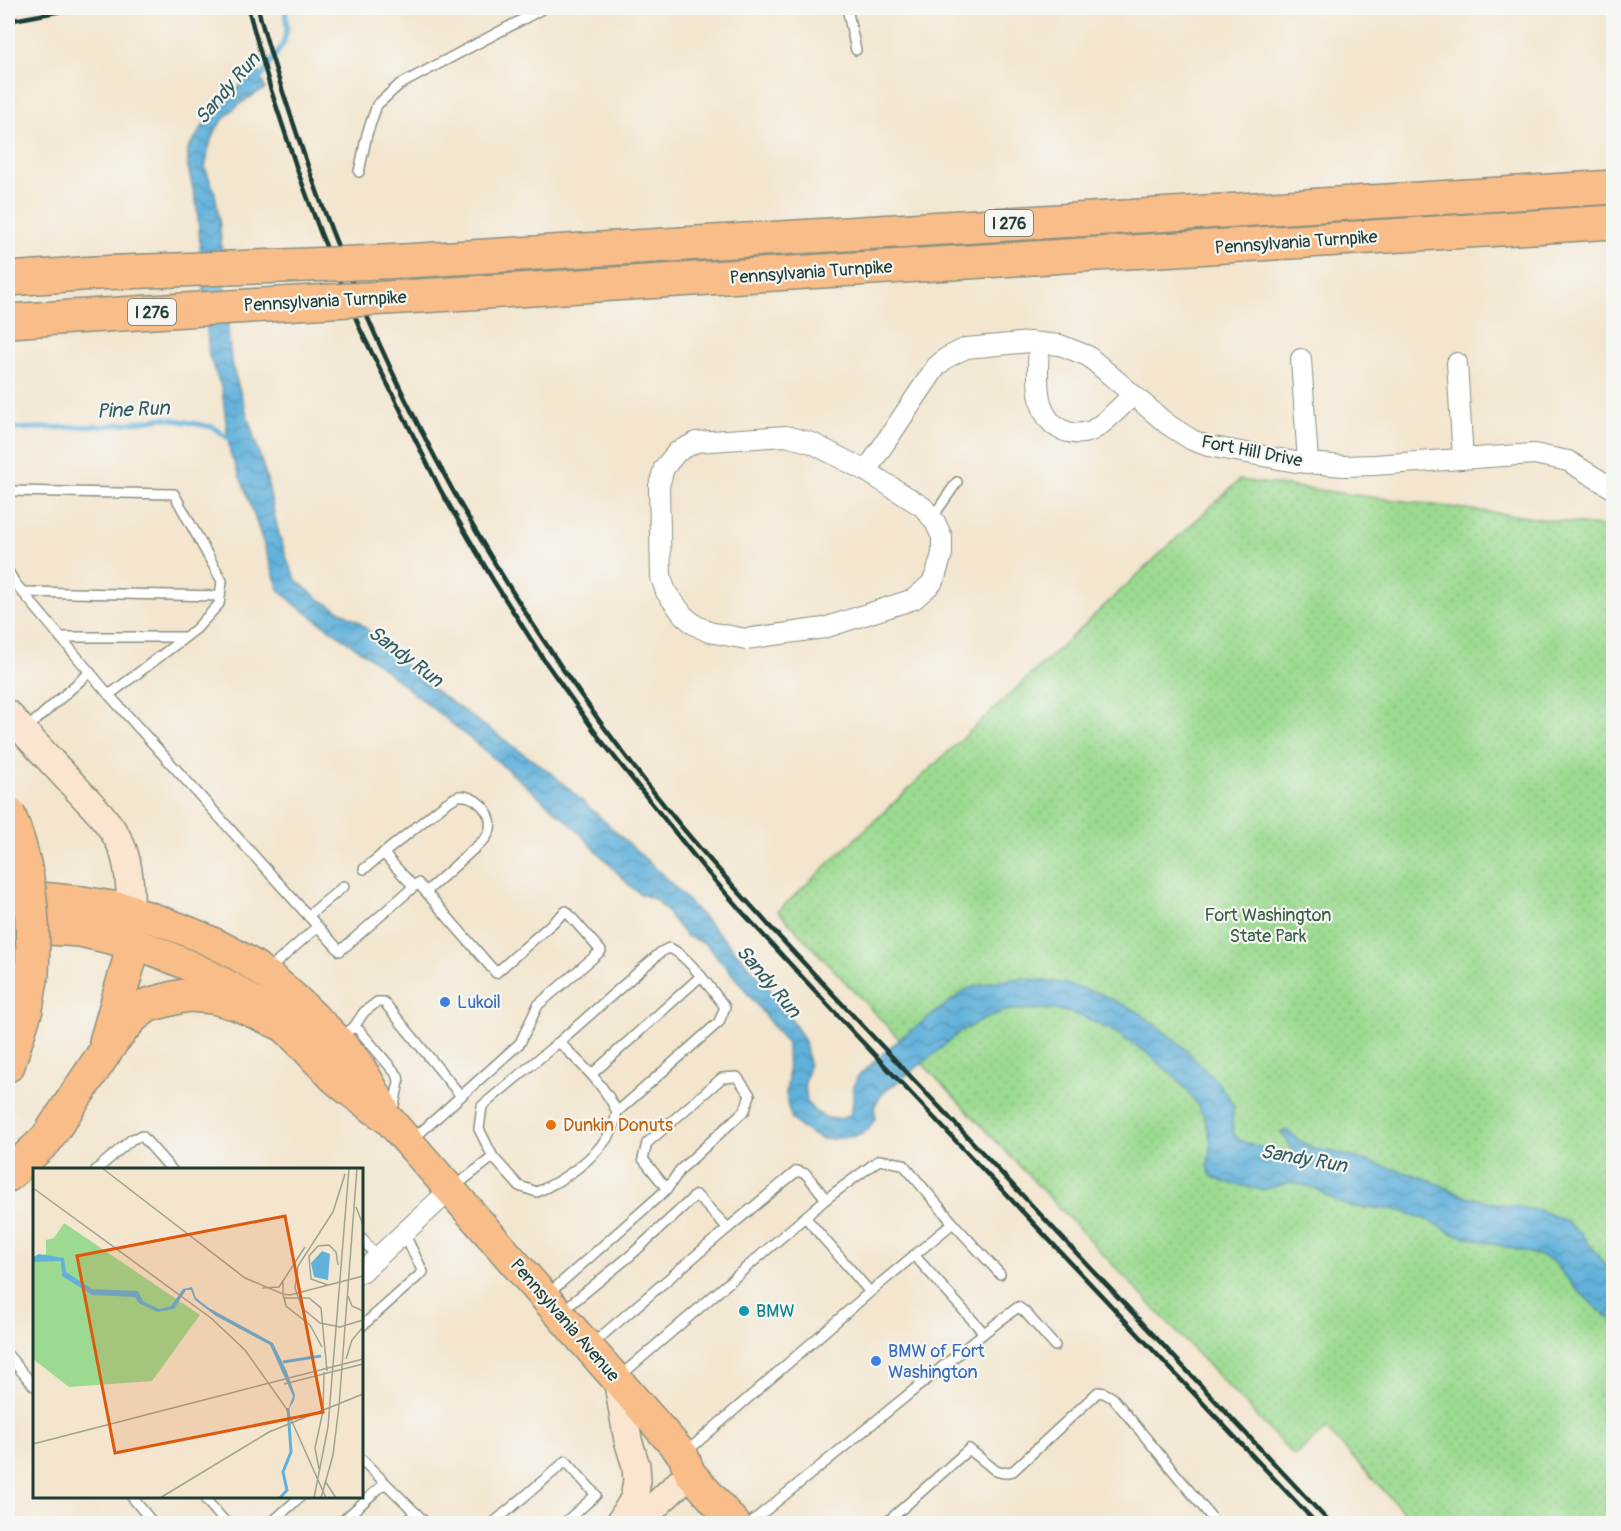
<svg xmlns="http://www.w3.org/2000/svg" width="1621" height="1531" viewBox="0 0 1621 1531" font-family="Pangolin,sans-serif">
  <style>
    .park { fill: url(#park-dots); stroke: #5d8c62; stroke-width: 1.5 }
    .water { fill: url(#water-waves); stroke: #407788; stroke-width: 1.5 }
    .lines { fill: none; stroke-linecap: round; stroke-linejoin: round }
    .stream { stroke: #61b1db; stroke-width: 5 }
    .lane-casing { stroke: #899181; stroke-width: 12 }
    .street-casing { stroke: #899181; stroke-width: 22 }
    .secondary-casing { stroke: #899181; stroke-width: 30 }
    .primary-casing { stroke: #899181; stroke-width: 33 }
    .highway-casing { stroke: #899181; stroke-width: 36 }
    .lane { stroke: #fff; stroke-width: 9 }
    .street { stroke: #fff; stroke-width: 20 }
    .secondary { stroke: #fce5d0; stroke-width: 27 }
    .primary { stroke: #f8bd89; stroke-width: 30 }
    .highway { stroke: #f8bd89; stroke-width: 33 }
    .rail { stroke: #1f3d34; stroke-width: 4.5 }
    .highway-bridge-casing { stroke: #899181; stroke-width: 36; stroke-linecap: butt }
    .highway-bridge { stroke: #f8bd89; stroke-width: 33 }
    .shop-dot { fill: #3f7fe0; stroke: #f6f6f2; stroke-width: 2 }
    .food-dot { fill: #e8710a; stroke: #f6f6f2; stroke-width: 2 }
    .culture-dot { fill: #0f9aa8; stroke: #f6f6f2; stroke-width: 2 }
    .labels { text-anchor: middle; stroke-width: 4.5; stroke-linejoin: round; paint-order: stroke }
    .shield { fill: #f6f6f2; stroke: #60746d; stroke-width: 1.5 }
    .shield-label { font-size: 16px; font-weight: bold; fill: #1f3d34 }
    .street-label { font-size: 18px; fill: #1f3d34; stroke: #f6f6f2 }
    .park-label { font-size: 18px; fill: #385c46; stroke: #f6f6f2 }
    .shop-label { font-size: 18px; fill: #366cbe; stroke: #f6f6f2; text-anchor: start }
    .food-label { font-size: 18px; fill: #c56008; stroke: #f6f6f2; text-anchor: start }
    .culture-label { font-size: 18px; fill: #0d838f; stroke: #f6f6f2; text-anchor: start }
    .water-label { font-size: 20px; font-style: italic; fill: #305a5e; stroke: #f6f6f2 }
    .inset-river { fill: none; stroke: #61b1db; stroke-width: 3 }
    .inset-road { fill: none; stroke: #9ea290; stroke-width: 1.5 }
    .view { fill: #de580e; fill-opacity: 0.15; stroke: #de580e; stroke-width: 3 }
    .inset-edge { fill: none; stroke: #1f3d34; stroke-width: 3 }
  </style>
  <defs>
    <pattern id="park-dots" width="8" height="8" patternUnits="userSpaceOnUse" patternTransform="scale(1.5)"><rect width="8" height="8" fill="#9bda90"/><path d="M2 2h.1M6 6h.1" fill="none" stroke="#85bc7d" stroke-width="1.8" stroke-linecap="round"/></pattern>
    <pattern id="water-waves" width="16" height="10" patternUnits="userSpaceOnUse" patternTransform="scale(1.5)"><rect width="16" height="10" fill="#61b1db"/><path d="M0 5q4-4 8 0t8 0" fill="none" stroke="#4f91b2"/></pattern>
  </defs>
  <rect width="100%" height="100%" fill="#f6f6f2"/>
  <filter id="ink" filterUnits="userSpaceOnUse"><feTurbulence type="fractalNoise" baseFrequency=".0167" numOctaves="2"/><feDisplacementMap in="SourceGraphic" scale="12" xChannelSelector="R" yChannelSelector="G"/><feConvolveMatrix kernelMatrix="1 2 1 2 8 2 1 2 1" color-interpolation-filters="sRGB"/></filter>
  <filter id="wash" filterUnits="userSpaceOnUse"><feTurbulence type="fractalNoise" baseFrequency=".008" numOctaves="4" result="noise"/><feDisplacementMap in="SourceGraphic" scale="24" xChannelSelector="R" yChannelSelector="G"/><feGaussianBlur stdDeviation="1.35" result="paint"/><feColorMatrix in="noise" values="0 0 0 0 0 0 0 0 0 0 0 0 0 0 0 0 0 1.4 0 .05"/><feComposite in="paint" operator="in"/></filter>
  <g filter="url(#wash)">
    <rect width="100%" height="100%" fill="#f3e5ce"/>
    <path class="park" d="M1239,480l374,48v995h-199l-88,-94 -32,27 -516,-545z"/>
    <path class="water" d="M258,69l7,20c-21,10 -42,25 -52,46 -5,10 -5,22 -8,32l10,26 4,25 12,144 36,118 11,51 11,34 8,16 22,18 39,22 68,63 129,92 109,100 80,84 28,32 23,33 10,16 4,23 -4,20 2,18 7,9 11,6 10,2 9,-1 6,-3 3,-11v-17l5,-11 44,-39 65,-48 24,-7 30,-4 40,5 37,10 39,18 44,34 40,41 13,20 -2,15 1,11 6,8 32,11 9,2 13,-1 -3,-7 -9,-13 6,-2 13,11 14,7 36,8 77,23 38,17 39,9 34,5 26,10 17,14 32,41v45l-15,-11 -24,-22 -21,-26 -15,-6 -84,-21 -28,-15 -33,-10 -43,-2 -21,-10 -14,-9 -23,-6 -30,8 -38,-8 -13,-6 -3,-10 3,-24 -6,-23 -12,-21 -16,-19 -30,-26 -31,-20 -34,-17 -27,-7 -47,1 -21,8 -26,13 -29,25 -49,37 -8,12v14l-7,11 -13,6 -24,3h-11l-20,-12 -8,-8 -4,-12 -2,-14 2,-14 -1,-35 -49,-63 -32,-37 -20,-8 -29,-36 -16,-6 -10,-7 -59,-62 -89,-76 -114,-92 -72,-51 -18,-16 -33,-99 -16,-38 -8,-64 -13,-33 -12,-150 -9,-39v-18l17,-26 17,-20z"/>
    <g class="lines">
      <g class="stream">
        <path d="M258,82l25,-38 4,-15 -2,-21"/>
        <path d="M8,429l98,-3 59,-8 48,9 19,14"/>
      </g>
    </g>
  </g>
  <g filter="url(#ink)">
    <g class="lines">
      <defs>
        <g id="lane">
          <path d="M847,8l9,42"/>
          <path d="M359,172l8,-38 10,-29 22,-20 145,-77"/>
          <path d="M8,491l166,3 48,87 -3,23 -23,25 -87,66"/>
          <path d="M932,518l25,-36"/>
          <path d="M8,571l7,12 94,112 231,256 78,-68 78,90 70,-62 35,40 -63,54 -18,38 -109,98"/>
          <path d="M22,592l198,4"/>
          <path d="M60,637h125"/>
          <path d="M25,730l65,-58"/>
          <path d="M383,853l30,33"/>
          <path d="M364,869l82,-66c4,-2 9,-6 13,-7 16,-2 35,17 31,33 0,2 -3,6 -4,9l-60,54"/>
          <path d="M308,916l36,-30"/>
          <path d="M267,971l50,-44"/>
          <path d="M354,1027l10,-15 13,-10h7l77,94"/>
          <path d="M350,1030l4,-3 5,3 39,46 1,6 -6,28"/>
          <path d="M559,1042c22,22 45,42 58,70 -2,7 -3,16 -7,22 -17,26 -46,46 -73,58l-18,-6 -26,-29 -14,-28 3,-23 77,-64 102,-90 8,-4c17,5 44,44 56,59l-6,15 -102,90"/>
          <path d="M592,1074l109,-98"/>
          <path d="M96,1170l36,-31 10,-3 30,34"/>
          <path d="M454,1187l39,-30"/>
          <path d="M826,1199l53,-39 24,4 50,59 -83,69"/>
          <path d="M953,1223l47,51"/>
          <path d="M362,1238l15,20"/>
          <path d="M547,1295l120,-106 13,-19 65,-60 5,-15 -13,-18 -15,1 -75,65 -4,16 24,30"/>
          <path d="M561,1312l70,-57 65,-60 32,33 -137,117"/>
          <path d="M362,1326l61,-54 -19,-39"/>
          <path d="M984,1333l34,-26 7,5 30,34"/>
          <path d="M8,1355l26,31"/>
          <path d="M619,1377l207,-178 -20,-25 -9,-3 -69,57"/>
          <path d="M685,1453l185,-161 -65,-75"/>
          <path d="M362,1460l65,64"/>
          <path d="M131,1496l23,28"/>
          <path d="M207,1496l-1,4 21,24"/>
          <path d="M270,1524l31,-28"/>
          <path d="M339,1524l46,-41"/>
          <path d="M404,1524l12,-11"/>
          <path d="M492,1524l74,-63 30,34 -33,29"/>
          <path d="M749,1524l235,-191 -70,-78"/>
          <path d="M885,1524l84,-75 27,22 7,2 10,-2 85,-79 6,1 9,5 104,126"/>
        </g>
        <g id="street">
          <path d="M1039,343c-1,28 -8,80 29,89 7,2 15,2 23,-1 14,-7 30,-25 42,-36"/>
          <path d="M1301,359l7,103"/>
          <path d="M1457,363l6,96"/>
          <path d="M786,436l26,7 54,28 57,36 12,15 7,15v17l-6,20 -4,9 -18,16 -90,29 -78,11 -37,-7 -14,-7 -11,-9 -18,-24 -5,-15 -2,-91 5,-18 13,-16 19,-10z"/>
          <path d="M866,471l70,-104 10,-9 20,-10 64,-6 30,3 28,11 79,68 25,16 16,6 88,16 48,4 30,-1 160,-11 34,7 46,28"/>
          <path d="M362,1272l89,-83"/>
        </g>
        <g id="secondary">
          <path d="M8,714c22,25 45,49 68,74 17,18 38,38 47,62 9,26 7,55 8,82"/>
          <path d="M617,1379l11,61 8,26 1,14 -3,19 -15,25"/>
          <path d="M636,1524l54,-51"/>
        </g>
        <g id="primary">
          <path d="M130,911c46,14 90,31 129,58 20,14 38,31 55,48 14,13 29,28 41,43 11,15 19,32 28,48"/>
          <path d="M131,942c51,19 100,40 142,75 23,19 41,41 62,62 17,15 37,28 55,42l293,334 7,18 45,51"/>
        </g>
        <g id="highway">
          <path d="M405,261l1209,-74"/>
          <path d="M8,279l87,-6 188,-7"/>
          <path d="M420,296l1194,-74"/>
          <path d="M8,321l289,-18"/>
          <path d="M8,896l74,7 48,8"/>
          <path d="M8,927l41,1 31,2 51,12 -2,20 -23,80"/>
          <path d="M8,1065l18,-56 6,-36"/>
          <path d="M8,1175l38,-35 67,-100 18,-22 17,-13 30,-8 12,-2 23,2 25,7 42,19"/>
        </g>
      </defs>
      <use href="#lane" class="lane-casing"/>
      <use href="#street" class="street-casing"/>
      <use href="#secondary" class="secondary-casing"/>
      <use href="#primary" class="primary-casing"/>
      <use href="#highway" class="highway-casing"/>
      <use href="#lane" class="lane"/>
      <use href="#street" class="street"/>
      <use href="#secondary" class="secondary"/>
      <use href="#primary" class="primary"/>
      <use href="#highway" class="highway"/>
      <g class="rail">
        <path d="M248,8l22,79 28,85 23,62 40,97 80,160 52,89 51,80 56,79 103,128 40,46 111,120 463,491"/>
        <path d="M258,8c10,42 25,84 39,126 81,244 208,476 371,676 33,42 70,81 106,121 62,67 125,133 188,200 123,131 246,262 369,393"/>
        <path d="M8,21l70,-13"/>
      </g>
      <defs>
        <g id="highway-bridge">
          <path d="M283,266l122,-5"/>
          <path d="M297,303l123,-7"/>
          <path d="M8,813c21,50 27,106 24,160"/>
        </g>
      </defs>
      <use href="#highway-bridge" class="highway-bridge-casing"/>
      <use href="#highway-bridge" class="highway-bridge"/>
    </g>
  </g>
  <g class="shop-dot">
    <circle cx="445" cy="1002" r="6"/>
    <circle cx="876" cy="1361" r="6"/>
  </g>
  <circle class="food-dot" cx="551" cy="1125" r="6"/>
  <circle class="culture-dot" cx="744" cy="1311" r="6"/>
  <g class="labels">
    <g class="shield">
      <rect x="985" y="210" width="48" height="26" rx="4.5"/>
      <rect x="128" y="299" width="48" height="26" rx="4.5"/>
    </g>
    <g class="shield-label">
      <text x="1009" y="229">I 276</text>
      <text x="152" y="318">I 276</text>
    </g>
    <g class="street-label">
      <text transform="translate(1296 242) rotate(-4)" y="6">Pennsylvania Turnpike</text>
      <text transform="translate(811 272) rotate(-4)" y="6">Pennsylvania Turnpike</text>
      <text transform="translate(325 301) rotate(-3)" y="6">Pennsylvania Turnpike</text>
      <text transform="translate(1252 451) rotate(11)" y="6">Fort Hill Drive</text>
      <text transform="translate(565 1320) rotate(49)" y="6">Pennsylvania Avenue</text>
    </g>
    <g class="park-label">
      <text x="1268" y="921">Fort Washington<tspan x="1268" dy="21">State Park</tspan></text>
    </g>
    <g class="shop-label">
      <text x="457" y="1008">Lukoil</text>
      <text x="888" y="1357">BMW of Fort<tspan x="888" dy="21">Washington</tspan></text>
    </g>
    <g class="food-label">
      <text x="563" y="1131">Dunkin Donuts</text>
    </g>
    <g class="culture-label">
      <text x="756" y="1317">BMW</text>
    </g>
    <g class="water-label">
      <text transform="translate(227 88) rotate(-49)" y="7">Sandy Run</text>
      <text transform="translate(133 409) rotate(-3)" y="7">Pine Run</text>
      <text transform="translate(406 656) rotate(37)" y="7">Sandy Run</text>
      <text transform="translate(769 981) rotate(50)" y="7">Sandy Run</text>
      <text transform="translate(1304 1158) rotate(10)" y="7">Sandy Run</text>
    </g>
  </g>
  <g transform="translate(33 1168)">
    <rect width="330" height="330" fill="#f3e5ce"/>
    <path d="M31,55l136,92 -48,66 -83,6 -36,-28v-101l13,-4v-14l8,-2z" fill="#9bda90"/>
    <path d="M289,83l8,3 -2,26 -14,-3 -3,-14zM6,86l25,4 2,14 26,17 46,2 5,10 16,8 12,-3 12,-17 9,-2 4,11 13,10 64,35 14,29 8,23 -1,6 -6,9 5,-14 -23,-51 -54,-29 -21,-16 -4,-10h-5l-12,19 -17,3 -18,-9 -4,-6 -43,-2 -30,-19 -1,-15 -28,1v-5z" fill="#61b1db"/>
    <path class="inset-river" d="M250,194l38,-6M247,330l7,-8 -4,-18 8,-20 -3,-44"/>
    <path class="inset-road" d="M69,0l143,110 38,16 3,12 24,19 12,22M312,6l-12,38 -35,54 -3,22 7,20 18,15 20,4 23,-7M0,20l178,130 34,32 41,58 40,90M323,39l7,18M250,114v12l7,1 73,-19M295,117l-17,-6 -2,-23 9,-10 11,-1 7,7 2,13M229,120l17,-1 26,-40M315,128l4,10 11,5M251,130h25l12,10 6,63M313,191l6,-19 11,-13M251,216l79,-20M0,276l330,-85M286,301l-4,-21 8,-37 1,-39M292,313l11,17M127,330l109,-66 94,-38M281,330l14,-71 21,-259M288,330l12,-43 6,-49 18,-238"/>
    <path class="view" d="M252,48l38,196 -208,41 -38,-197z"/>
    <rect width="330" height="330" class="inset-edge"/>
  </g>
  <rect width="1621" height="1531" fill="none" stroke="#f6f6f2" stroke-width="30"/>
</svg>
